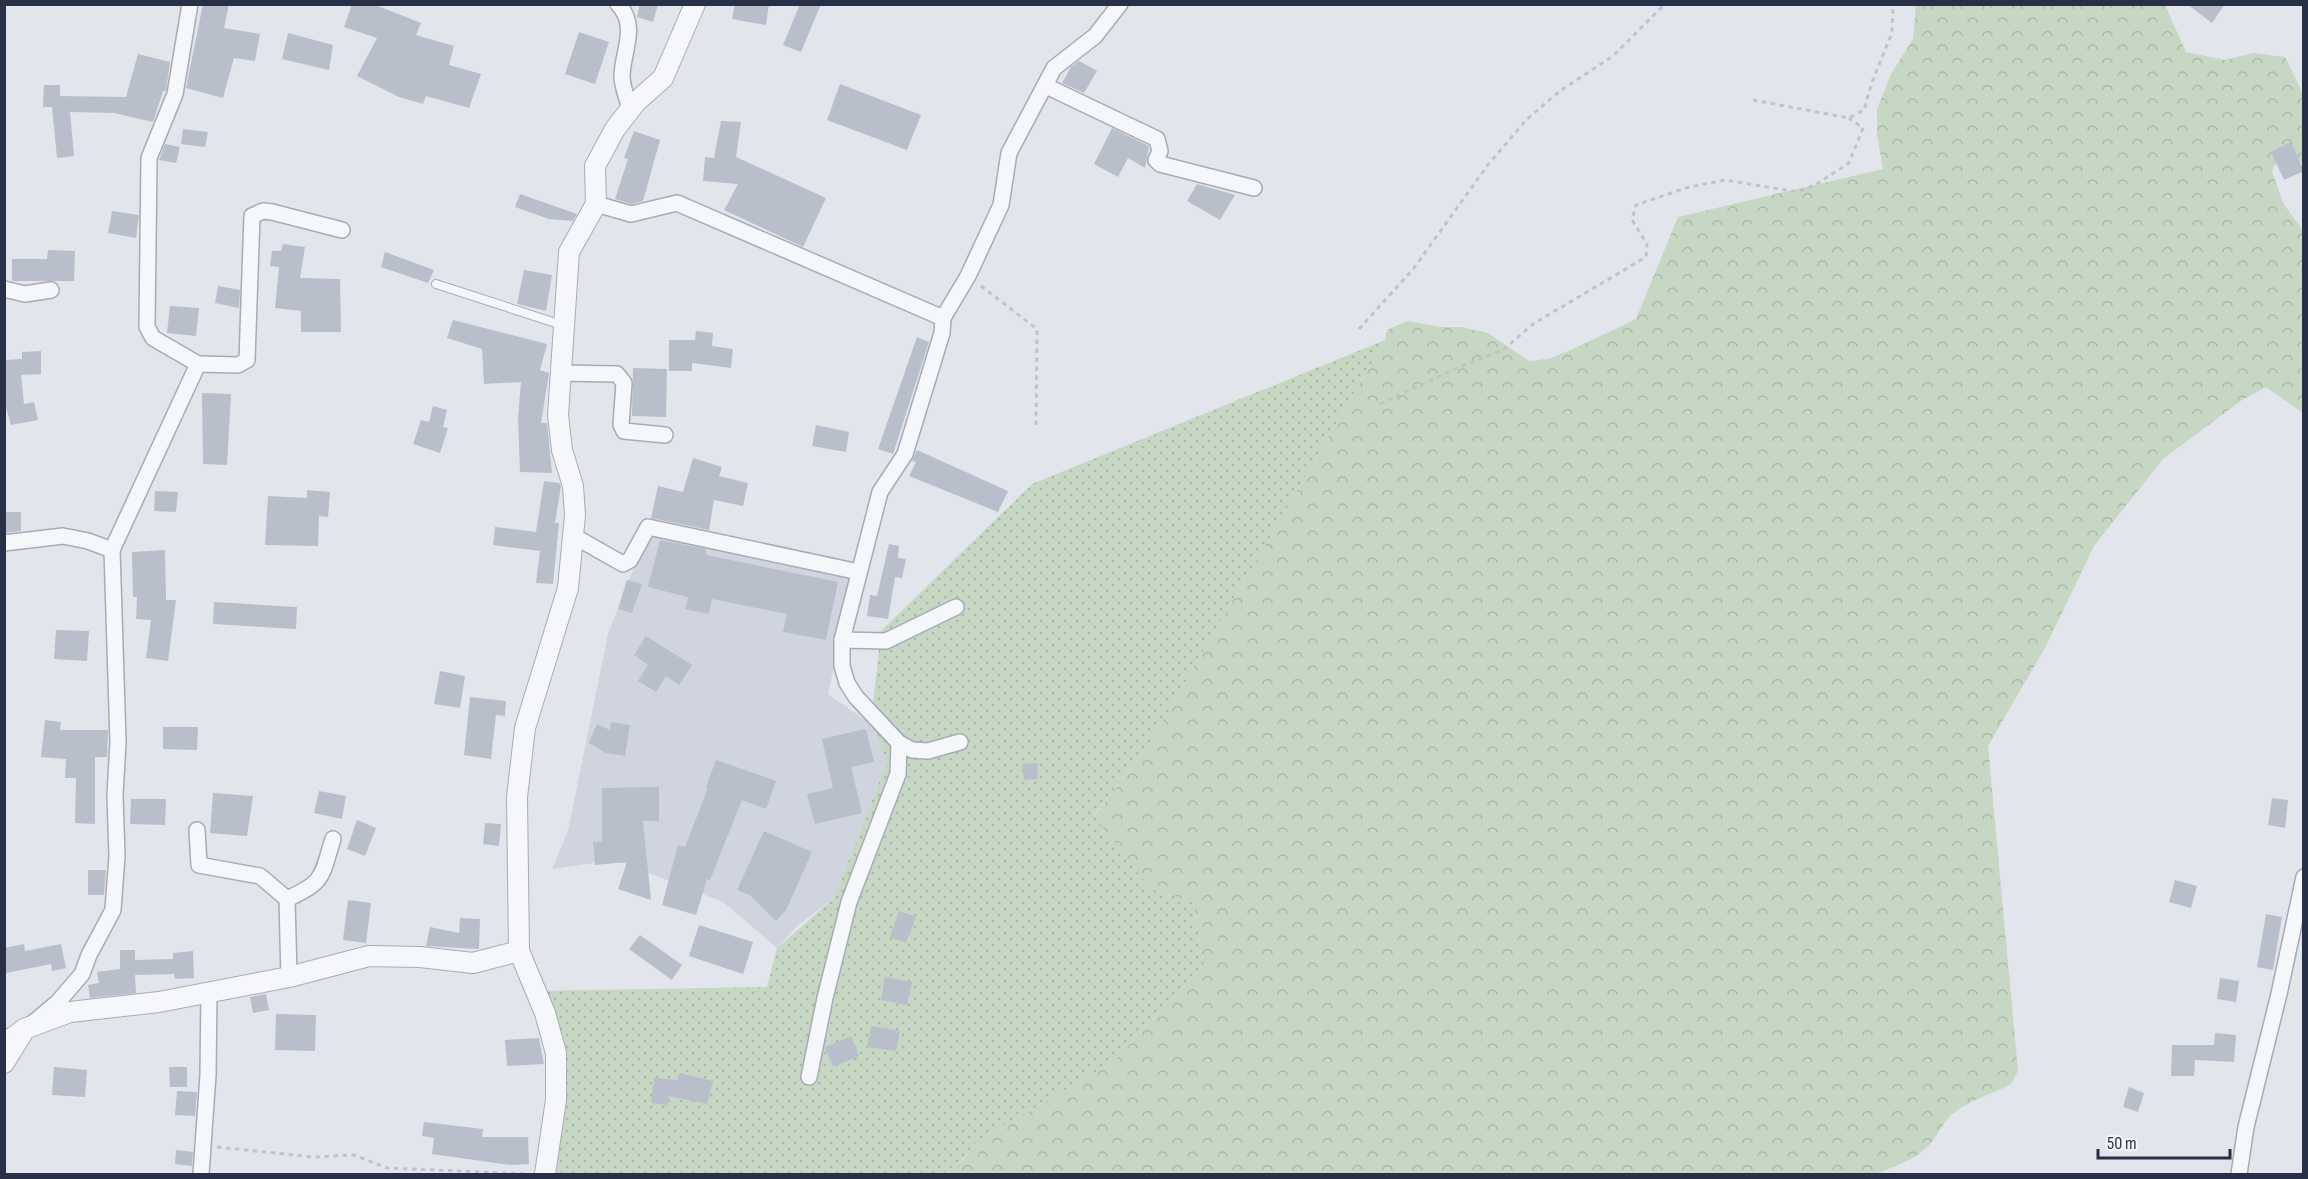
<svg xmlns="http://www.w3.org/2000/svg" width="2308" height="1179" viewBox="0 0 2308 1179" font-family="'Sofia Sans Condensed',sans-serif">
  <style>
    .built { fill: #d0d4df }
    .grass { fill: url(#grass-dots) }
    .forest { fill: url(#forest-crowns) }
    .building { fill: #b9becb }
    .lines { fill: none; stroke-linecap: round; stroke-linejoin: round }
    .service-casing { stroke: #a7abb7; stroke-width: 10 }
    .minor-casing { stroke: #a7abb7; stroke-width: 18 }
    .tertiary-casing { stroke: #a7abb7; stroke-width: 22 }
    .path { stroke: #c0c3cb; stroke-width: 3; stroke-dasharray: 4.5 4.5; stroke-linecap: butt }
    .service { stroke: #f6f7fa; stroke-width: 8 }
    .minor { stroke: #f6f7fa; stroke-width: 15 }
    .tertiary { stroke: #f6f7fa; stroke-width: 20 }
  </style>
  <defs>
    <pattern id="grass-dots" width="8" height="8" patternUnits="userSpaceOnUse" patternTransform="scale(1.5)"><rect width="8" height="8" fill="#c6d7c3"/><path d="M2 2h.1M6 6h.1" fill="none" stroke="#aab9a9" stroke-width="1.8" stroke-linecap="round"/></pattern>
    <pattern id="forest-crowns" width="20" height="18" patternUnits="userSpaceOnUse" patternTransform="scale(1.5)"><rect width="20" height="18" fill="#c6d7c3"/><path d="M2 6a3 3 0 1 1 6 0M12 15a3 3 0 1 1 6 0" fill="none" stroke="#aab9a9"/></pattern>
  </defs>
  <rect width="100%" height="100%" fill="#e3e5ec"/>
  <path class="built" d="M648,531l206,42 -26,121 43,30 16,38 -53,136 -36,27 -21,23 -54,-46 -108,-42 -63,9 16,-38 40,-197z"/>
  <path class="grass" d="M1385,340l-236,404 -55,71 57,74 42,13 11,63 -91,97 -137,80 -11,15 -21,17h-399l11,-121 -20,-62 231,-4 10,-39 57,-50 53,-136 -16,-38 10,-93 151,-147z"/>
  <path class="forest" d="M1916,5h249l21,47 39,8 28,-7 32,4 18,37v69l-12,-7 -17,10 -2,5 11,32 20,28v182l-37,-26 -24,13 -79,59 -69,87 -48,100 -58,100 30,325 -7,13c-18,10 -38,15 -55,27 -13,9 -16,22 -26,33 -14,16 -34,21 -53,30h-933l21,-16 11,-16 137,-80 91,-97 -11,-63 -42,-13 -57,-73 55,-72 236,-404 2,-10 20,-9 34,6h20l27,6 41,28 19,-2 23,-9 65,-31 42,-102 205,-48 -6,-34v-26l14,-35 22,-35z"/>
  <g class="building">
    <path d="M203,4h26l-5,24 36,6 -5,27 -21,-3 -11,40 -37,-10z"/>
    <path d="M352,4h21l48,19 -5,12 38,11 -5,19 32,9 -12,34 -43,-12 -3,8 -24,-7 -42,-21 20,-38 -33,-11z"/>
    <path d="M640,4h18l-5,18 -16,-5z"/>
    <path d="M735,4h34l-3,21 -34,-6z"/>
    <path d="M800,4h21l-20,48 -18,-7z"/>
    <path d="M2187,4h38l-13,19z"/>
    <path d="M579,32l30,10 -14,42 -30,-10z"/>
    <path d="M288,33l45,12 -4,25 -47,-11z"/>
    <path d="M138,54l32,8 -4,29h-3l-10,31 -39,-9 -44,-1 4,44 -17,2 -5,-51h-9l1,-22h16v11l66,1z"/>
    <path d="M1079,61l18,10 -13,22 -22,-10 9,-16z"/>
    <path d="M840,84l81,31 -14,35 -80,-30z"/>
    <path d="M721,121l20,1 -5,35 90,41 -23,49 -79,-37 14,-26 -35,-3 2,-24 9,1z"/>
    <path d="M1112,128l37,18 -4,22 -17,-10 -10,19 -24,-13z"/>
    <path d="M183,129l25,3 -3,15 -24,-3z"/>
    <path d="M634,131l26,9 -17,61 -12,3 -16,-5 13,-40 -4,-1z"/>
    <path d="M2291,142l13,29 -20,9 -13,-28z"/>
    <path d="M165,144l15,3 -4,16 -17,-3z"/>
    <path d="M1197,184l38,11 -15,25 -33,-19z"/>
    <path d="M520,194l57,20 -4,7 -24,-2 -34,-12z"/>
    <path d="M112,211l27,4 -3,23 -28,-5z"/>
    <path d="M283,244l22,3 -5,31 40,1 1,53h-40v-21l-26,-3 4,-41 -9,-1 2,-15h9z"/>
    <path d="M48,250l27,1 -1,30h-62v-22h35z"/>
    <path d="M385,252l49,18 -6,13 -47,-16z"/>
    <path d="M524,270l28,5 -6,36 -29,-7z"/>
    <path d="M218,286l22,4 -1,18 -24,-5z"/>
    <path d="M170,306l29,2 -3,28 -29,-3z"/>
    <path d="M453,320l94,24 -7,26 9,3 -8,50h6l5,50 -32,-1 -2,-54 3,-36 -37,2 -2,-35 -35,-11z"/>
    <path d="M696,331l17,2 -1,13 21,3 -2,19 -39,-5v8h-23v-31h26z"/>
    <path d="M917,337l12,5 -36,112 -15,-5z"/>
    <path d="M41,351v23l-20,1 3,29 10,-2 4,18 -27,5 -7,-24v-41l18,-1v-7z"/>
    <path d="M633,368l34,1 -1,48 -34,-1z"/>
    <path d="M202,393l29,1 -4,71 -24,-1z"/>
    <path d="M433,406l14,4 -4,17 5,1 -8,25 -27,-9 8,-24 8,2z"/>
    <path d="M816,425l33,7 -3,20 -34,-6z"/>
    <path d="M917,450l91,41 -10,21 -89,-36 7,-14 -4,-1z"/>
    <path d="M693,458l29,9 -3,9 29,7 -5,23 -29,-6 -5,30 -58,-12 7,-32 25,6z"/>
    <path d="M544,481l15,2 2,3 -6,37h4l-6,61 -17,-1 4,-32 -47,-6 2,-18 41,5z"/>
    <path d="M307,490l23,2 -2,25 -9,-1 -1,30 -53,-1 3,-49 39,2z"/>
    <path d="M155,491l23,1 -2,20 -22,-1z"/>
    <path d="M4,512h17v19l-17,2z"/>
    <path d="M660,540l46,9v6l132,27 -12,58 -43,-8 4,-18 -75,-15 -3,15 -24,-5 3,-12 -40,-10z"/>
    <path d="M889,544l10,2 -1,12 8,1 -4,19 -7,-1 -7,42 -21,-3 3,-21 7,1z"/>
    <path d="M165,550l1,50h10l-8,61 -22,-3 5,-38 -15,-1 1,-22h-4l-1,-45z"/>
    <path d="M627,580l15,4 -10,29 -14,-4z"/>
    <path d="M214,602l83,5 -1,22 -83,-5z"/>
    <path d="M56,630l33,1 -2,30 -33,-2z"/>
    <path d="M646,636l46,29 -13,20 -13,-9 -10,16 -18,-11 10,-16 -14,-10z"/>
    <path d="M440,671l25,5 -5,32 -26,-4z"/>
    <path d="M470,697l36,4 -1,15 -9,-1 -5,44 -27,-4z"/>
    <path d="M45,720l16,2 -1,8h48l-1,27h-12v67l-20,-1 1,-45h-11l1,-19 -25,-2z"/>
    <path d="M611,722l19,3 -5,31 -19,-3 -17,-10 8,-19 13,6z"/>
    <path d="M163,727h35l-1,23 -34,-1z"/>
    <path d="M866,729l8,33 -23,5 11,46 -47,11 -8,-30 26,-6 -11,-49z"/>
    <path d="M716,760l60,21 -10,28 -24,-9 -32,80 -3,-1 -11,36 -34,-10 16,-60 7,2 23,-59 -2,-1z"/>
    <path d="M1037,763l1,16 -14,1 -2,-16z"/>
    <path d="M659,787v34h-16l8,79 -33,-11 9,-27 -32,3 -2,-23 9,-1v-53z"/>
    <path d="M319,791l27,5 -4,23 -28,-6z"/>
    <path d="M213,793l40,3 -6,40 -37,-3z"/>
    <path d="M2272,798l16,2 -3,28 -17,-3z"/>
    <path d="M131,799h35l-1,26 -35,-1z"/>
    <path d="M357,820l19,8 -11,28 -18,-7z"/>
    <path d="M485,823l16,1 -2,22 -16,-2z"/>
    <path d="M764,831l48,21 -26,58 -10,11 -26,-26 -13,-5z"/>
    <path d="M88,870h18l-2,25h-16z"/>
    <path d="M2175,880l22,6 -6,22 -22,-6z"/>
    <path d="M348,900l23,3 -5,40 -23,-3z"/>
    <path d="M899,911l17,6 -10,26 -16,-6z"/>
    <path d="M2266,914l16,3 -9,53 -16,-3z"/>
    <path d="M460,918l20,1 -1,30 -53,-3 4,-19 29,6z"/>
    <path d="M699,925l54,17 -10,32 -54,-18z"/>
    <path d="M640,935l42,30 -10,15 -43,-31z"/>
    <path d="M24,944l1,7 36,-7 5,24 -14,3 -1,-7 -45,9 -2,-25z"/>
    <path d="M120,950h15v10l38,-1v-6l20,-2 1,27 -19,1 -1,-5 -39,1 1,18 -46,5 -2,-13 11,-2 -2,-11 23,-3z"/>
    <path d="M885,977l27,5 -5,23 -26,-5z"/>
    <path d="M2220,978l19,3 -3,21 -19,-3z"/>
    <path d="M266,994l3,16 -16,3 -3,-16z"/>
    <path d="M276,1014l40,1 -1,36 -40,-1z"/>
    <path d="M871,1026l29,5 -4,20 -29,-4z"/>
    <path d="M2215,1033l21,2 -2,27 -39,-2 -1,16h-23l1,-31h42z"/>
    <path d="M851,1036l8,20 -26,11 -8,-20z"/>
    <path d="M539,1038l5,26 -37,2 -2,-26z"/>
    <path d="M54,1067l33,3 -2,27 -33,-2z"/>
    <path d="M169,1067h18v20h-17z"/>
    <path d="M679,1073l34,8 -6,23 -38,-8 -1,9 -17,-2 3,-25 23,2z"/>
    <path d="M2129,1087l15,6 -6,19 -15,-5z"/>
    <path d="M177,1091l20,1 -2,24 -20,-1z"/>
    <path d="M424,1122l59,7 -1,8h46l1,27 -19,1 -78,-11 2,-16 -12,-2z"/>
    <path d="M176,1150l17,2 -1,14 -17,-2z"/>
  </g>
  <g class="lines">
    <defs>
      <path id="service" d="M436,284l126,41"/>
      <g id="minor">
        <path d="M618,4c21,22 4,48 4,73 0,10 6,23 8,32"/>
        <path d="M1046,86l111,53 3,12 -4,9 4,4 94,24"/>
        <path d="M596,204l35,10 46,-11 266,115 -1,15 -37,121 -25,38 -38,148v26l5,17 9,14 43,46 13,7 16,1 32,-9"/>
        <path d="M4,289l21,5 26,-4"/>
        <path d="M943,318l25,-42 33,-71 8,-52 45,-85 41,-32 25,-32"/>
        <path d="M198,364l40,1 9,-5 5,-144 11,-5 9,1 70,18"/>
        <path d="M560,373l57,1 7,9 -3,42 3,6 41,4"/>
        <path d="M572,535l51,29 7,-4 18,-33 211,45"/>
        <path d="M4,543l59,-7 25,5 24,9 86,-186 -45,-26 -6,-11 2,-169 26,-64 15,-90"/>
        <path d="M842,640l44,1 70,-34"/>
        <path d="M197,830l2,35 61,11 27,23 2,78"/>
        <path d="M287,899c38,-17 34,-22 46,-60"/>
        <path d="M33,1023l25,-21 24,-28 7,-19 24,-45 4,-54 -2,-61 3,-53 -6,-192"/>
        <path d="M809,1077l16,-79 24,-96 49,-128 1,-31"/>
        <path d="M201,1174l7,-99 1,-84"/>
        <path d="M2239,1174l7,-47 33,-133 25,-117"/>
      </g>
      <g id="tertiary">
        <path d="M4,1044l20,-15 46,-17 89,-10 130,-25 80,-21 51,1 53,6 46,-12"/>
        <path d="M4,1063l18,-29"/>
        <path d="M545,1174l11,-74v-47l-11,-40 -26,-62 -2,-154 8,-69 43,-140 7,-73 -2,-29 -11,-36 -4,-35 11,-163 27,-48 -1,-38 20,-37 21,-27 27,-24 32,-74"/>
      </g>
    </defs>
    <use href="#service" class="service-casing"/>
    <use href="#minor" class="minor-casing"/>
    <use href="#tertiary" class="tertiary-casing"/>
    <g class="path">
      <path d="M1753,100l96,18 15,-8 8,-28 20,-49 1,-29"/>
      <path d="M981,286l56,43 -1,98"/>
      <path d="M1359,329l55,-61 73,-102 40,-47 33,-28 53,-35 52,-52"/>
      <path d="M1380,404l79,-37 44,-17 30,-26 113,-67 1,-13 -15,-24 4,-15 53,-18 36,-7 73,12 17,-7 34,-22 14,-35 -14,-10"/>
      <path d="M217,1147l96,10 41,-2 33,13 141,6"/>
    </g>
    <use href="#service" class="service"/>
    <use href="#minor" class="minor"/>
    <use href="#tertiary" class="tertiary"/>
  </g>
  <rect width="2308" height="1179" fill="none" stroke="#283047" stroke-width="12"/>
  <path d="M2098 1149v9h132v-9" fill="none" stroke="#283047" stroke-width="3"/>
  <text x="2107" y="1149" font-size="18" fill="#283047" stroke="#f3f5f9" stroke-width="4.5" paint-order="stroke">50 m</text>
</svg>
